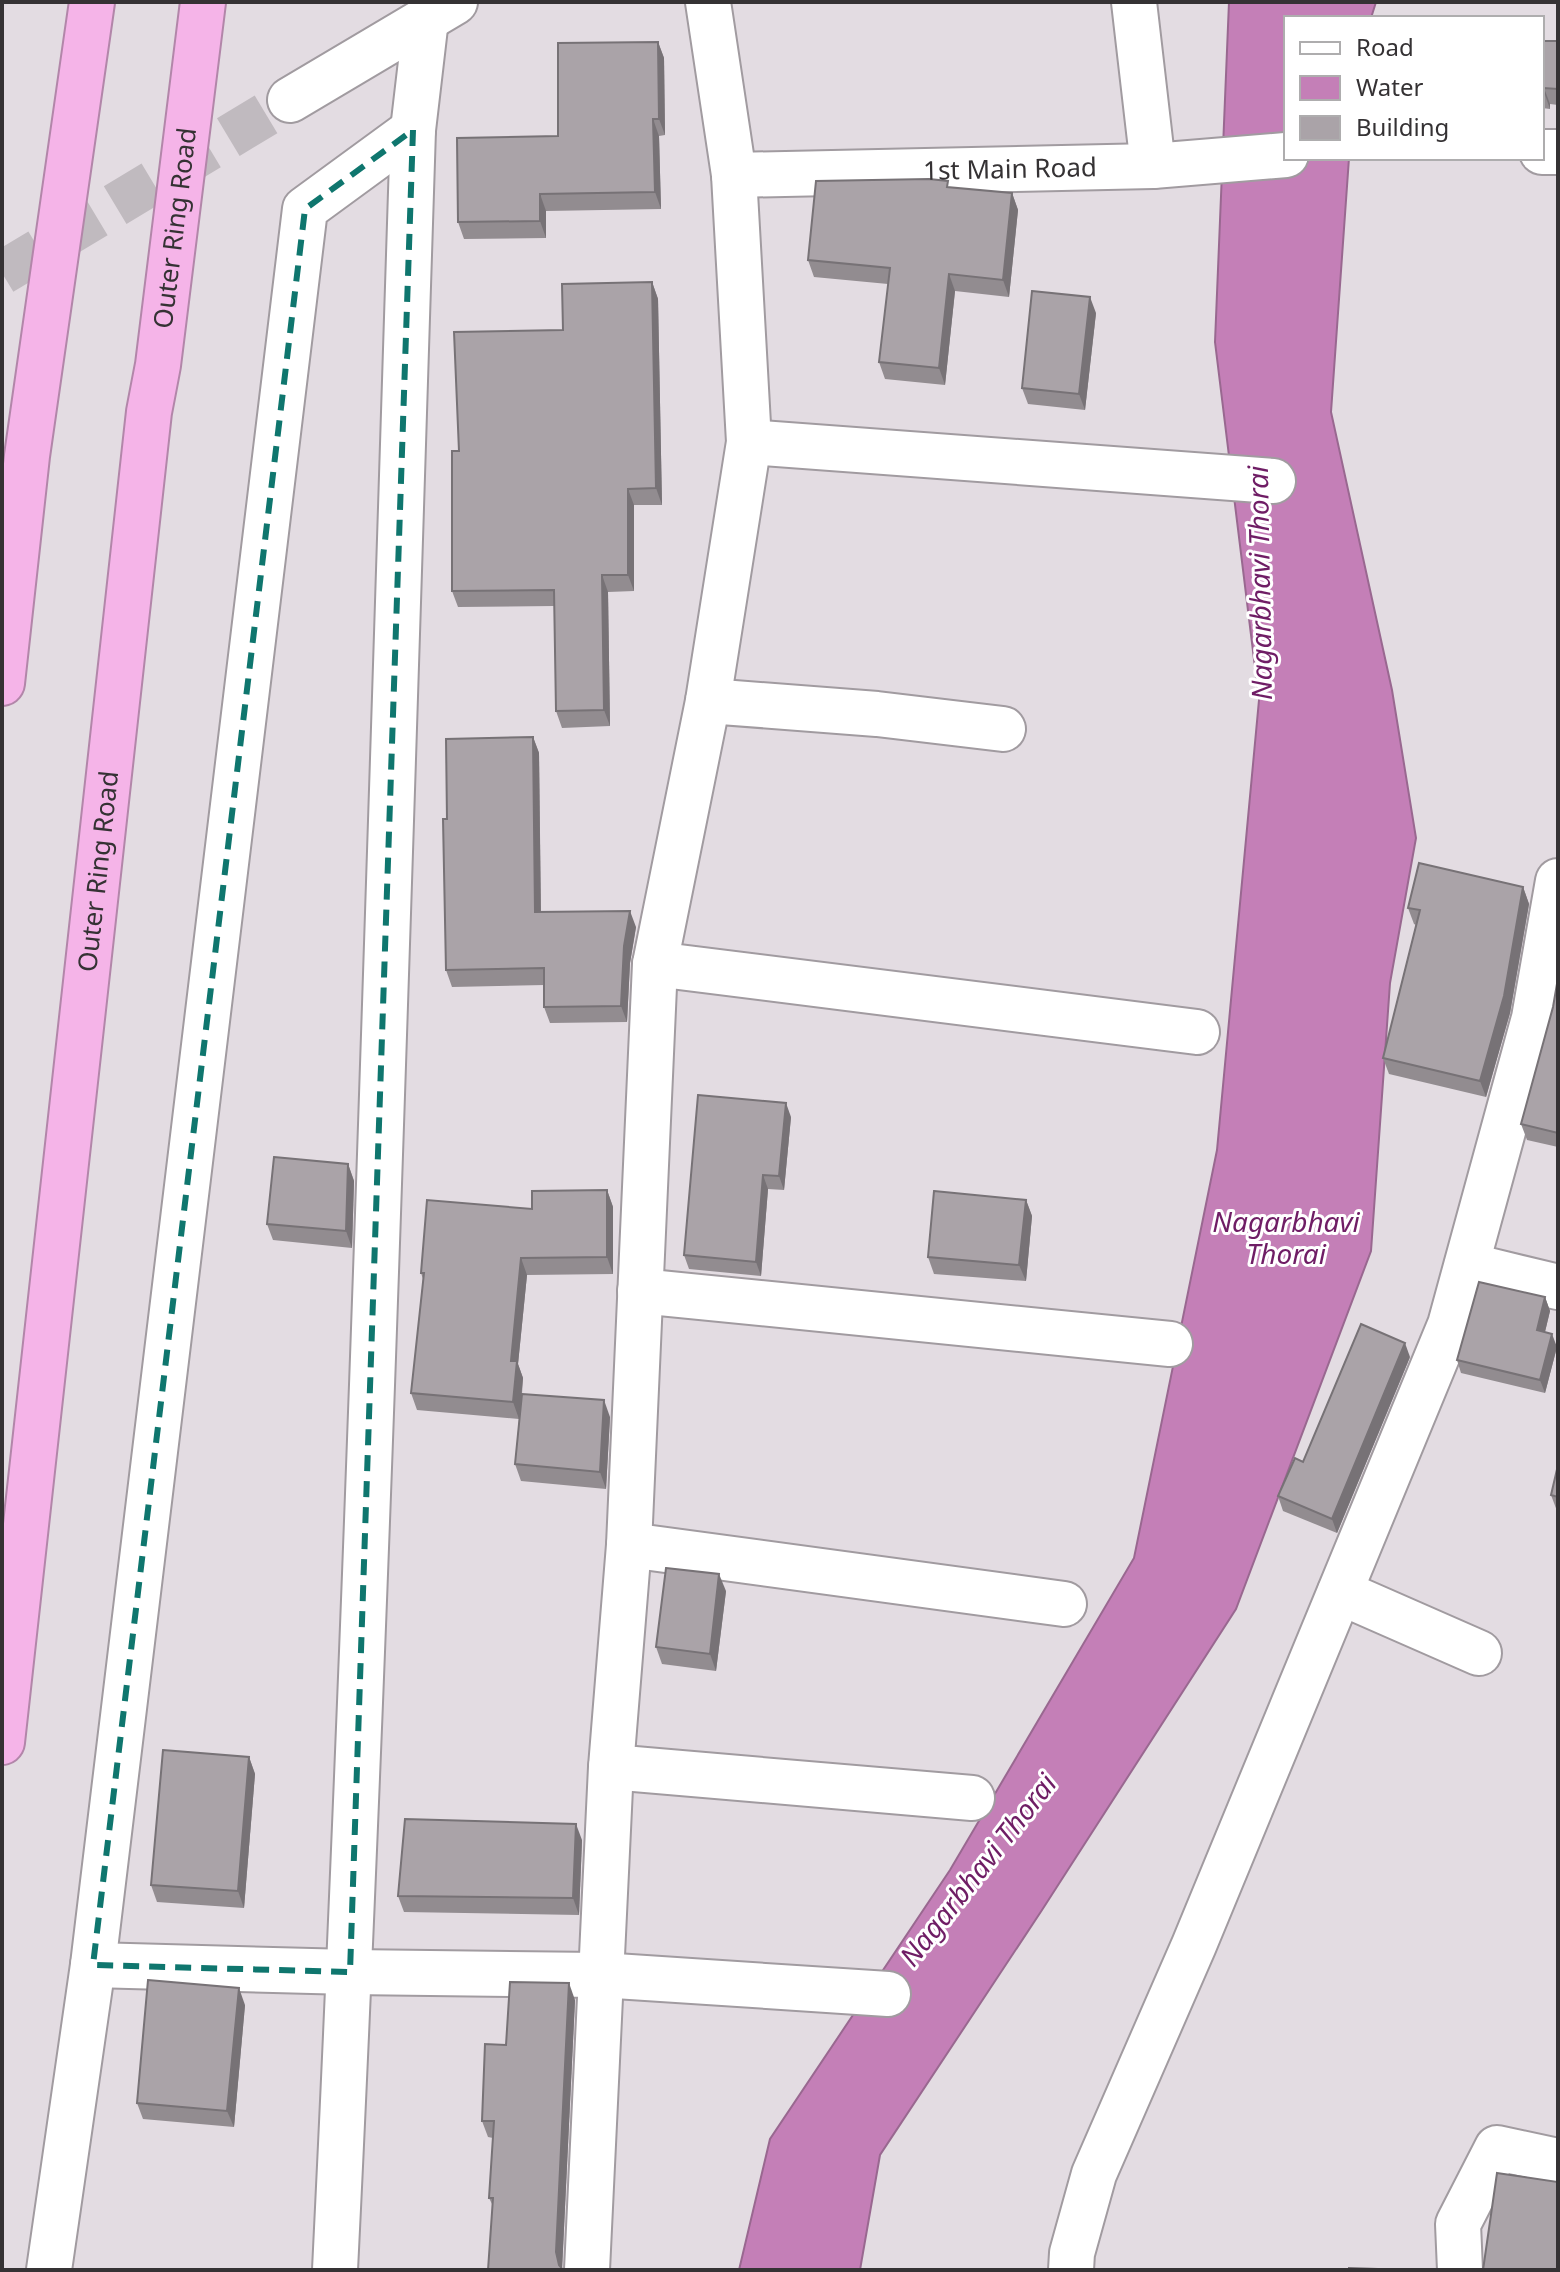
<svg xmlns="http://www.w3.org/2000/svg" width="1560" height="2272" viewBox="0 0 1560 2272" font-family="'Noto Sans',sans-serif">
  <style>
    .water { fill: #c47fb7; stroke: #996890; stroke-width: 2 }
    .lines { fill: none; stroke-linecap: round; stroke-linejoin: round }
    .minor-tunnel { stroke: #c0babf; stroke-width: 44; stroke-dasharray: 44 22; stroke-linecap: butt }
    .minor-casing { stroke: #a19ba0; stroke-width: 48 }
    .highway-casing { stroke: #b286a9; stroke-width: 48 }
    .minor { stroke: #fff; stroke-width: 44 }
    .highway { stroke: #f5b4e8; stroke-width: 44 }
    .wall { fill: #928c90 }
    .shaded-wall { fill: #777276 }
    .building { fill: #aaa3a8; stroke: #777276; stroke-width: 2 }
    .marked { fill: none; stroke: #0f766e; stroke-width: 6; stroke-dasharray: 16 10; stroke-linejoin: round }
    .labels { text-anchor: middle; stroke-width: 6; stroke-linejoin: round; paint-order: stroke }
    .street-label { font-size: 26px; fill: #353234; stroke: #fff }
    .water-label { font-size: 28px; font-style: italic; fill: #6f1d65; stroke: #fff }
  </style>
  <rect width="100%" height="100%" fill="#e3dce2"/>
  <path class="water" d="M1229,2h147l-5,16h-85v140h63l-18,254 61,278 24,148 -26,145 -19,268 -135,358 -194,301 -162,245 -20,115h-121l31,-131 180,-269 184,-312 83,-408 42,-450 -44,-358z"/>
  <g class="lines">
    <path class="minor-tunnel" d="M2,273l288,-173"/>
    <defs>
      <g id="minor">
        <path d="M1134,2l19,164"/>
        <path d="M290,100l165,-98"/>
        <path d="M1542,152h16"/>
        <path id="s1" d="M734,175l419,-9 133,-11"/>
        <path d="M749,442l524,39"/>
        <path d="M708,701l169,13 126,15"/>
        <path d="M655,964l542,68"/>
        <path d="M1467,1265l91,22"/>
        <path d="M640,1291l530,53"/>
        <path d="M629,1545l435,59"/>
        <path d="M1340,1592l139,61"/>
        <path d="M611,1767l361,31"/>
        <path d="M93,1965l257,7 250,3 288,19"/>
        <path d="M49,2270l44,-305 212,-1756 108,-79"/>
        <path d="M335,2270c35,-713 55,-1427 78,-2140l13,-111"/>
        <path d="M587,2270l24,-503 18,-222 26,-581 53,-263 41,-259 -15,-267 -26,-173"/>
        <path d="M1071,2270l1,-17 22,-79 100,-229 256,-620 84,-307 24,-137"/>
        <path d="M1460,2270l-2,-46 39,-76 61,13"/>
      </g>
      <g id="highway">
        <path d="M2,683l25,-227 65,-454"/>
        <path id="s2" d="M2,1742l147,-1330 9,-47 45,-363"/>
      </g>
    </defs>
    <use href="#minor" class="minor-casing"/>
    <use href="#highway" class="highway-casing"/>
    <use href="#minor" class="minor"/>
    <use href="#highway" class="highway"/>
  </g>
  <g class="wall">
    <path d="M1542,41h16v64l-8,-1v5l-8,-1z"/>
    <path d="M658,42l6,16 1,77 -6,1 2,73 -115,2v27l-82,1 -6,-17 100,-86z"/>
    <path d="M1012,193l6,17 -9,87 -54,-6 -10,94 -60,-6 -6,-17 9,-78 -74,-7 -6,-17z"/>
    <path d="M652,282l6,17 4,206h-28v86l-26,1 2,134 -48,2 -6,-17 -2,-105 -96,1 -6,-16 7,-140z"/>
    <path d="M1096,313l-11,97 -57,-6 -6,-16z"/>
    <path d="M533,737l6,16 2,159 95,15 -6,36 -3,59 -77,1 -6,-16v-22l-92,2 -6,-17 1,-151z"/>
    <path d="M1523,887l6,17 -19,109 -24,84 -97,-23 -6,-16 33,-133 -2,-1 -6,-16z"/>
    <path d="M1558,978v169l-31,-7 -6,-16 32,-117z"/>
    <path d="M791,1117l-7,73 -16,-1 -7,87 -72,-7 -5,-14z"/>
    <path d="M348,1164l6,17 -2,67 -79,-8 -6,-16z"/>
    <path d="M607,1190l6,17v67l-86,1 -9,89 5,14 -1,16 88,23 -4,72 -85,-8 -6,-17 4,-45 -102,-9 -6,-17 12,-114 -2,-6 111,-64z"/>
    <path d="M1026,1200l6,16 -6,65 -92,-7 -6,-17z"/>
    <path d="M1545,1297l5,14 -5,21 12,15 -12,46 -84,-20 -4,-13z"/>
    <path d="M1410,1357l-73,176 -54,-22 -5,-15z"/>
    <path d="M1558,1465v47l-1,-1 -6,-16z"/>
    <path d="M726,1591l-10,80 -54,-7 -6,-17z"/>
    <path d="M249,1757l6,17 -11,134 -87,-6 -6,-17z"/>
    <path d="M582,1840l-3,75 -175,-3 -6,-16z"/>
    <path d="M575,2000l-13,269 -69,-63 -4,-8 4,-60 -5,-1 -6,-16 24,-76z"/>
    <path d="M245,2005l-11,122 -91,-8 -6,-16z"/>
  </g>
  <g class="shaded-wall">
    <path d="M658,42l6,16 1,77 -6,-16z"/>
    <path d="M1544,88l6,16v5l-6,-17z"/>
    <path d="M653,119l6,17 2,73 -6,-17z"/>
    <path d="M1012,193l6,17 -9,87 -6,-17z"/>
    <path d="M540,194l6,17v27l-6,-17z"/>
    <path d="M949,274l6,17 -10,94 -6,-17z"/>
    <path d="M652,282l6,17 4,206 -6,-17z"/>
    <path d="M1090,297l6,16 -11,97 -6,-16z"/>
    <path d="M628,489l6,16v86l-6,-16z"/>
    <path d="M602,575l6,17 2,134 -6,-16z"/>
    <path d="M533,737l6,16 2,176 -6,-17z"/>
    <path d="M1523,887l6,17 -19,109 -24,84 -6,-16z"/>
    <path d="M630,911l6,16 -6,36 -3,59 -6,-16 3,-60z"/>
    <path d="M786,1103l5,14 -7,73 -5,-14z"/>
    <path d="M348,1164l6,17 -2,67 -6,-17z"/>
    <path d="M763,1175l5,14 -7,87 -5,-14z"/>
    <path d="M607,1190l6,17v67l-6,-17z"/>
    <path d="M1026,1200l6,16 -6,65 -7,-16z"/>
    <path d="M521,1258l6,17 -9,89 5,14 -4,41 -6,-17 -2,-41z"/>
    <path d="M1545,1297l5,14 -8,33 -5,-14z"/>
    <path d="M1552,1334l5,13 -12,46 -5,-13z"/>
    <path d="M1405,1343l5,14 -73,176 -5,-14z"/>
    <path d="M604,1400l6,17 -4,72 -6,-17z"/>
    <path d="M719,1574l7,17 -10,80 -6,-17z"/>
    <path d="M249,1757l6,17 -11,134 -6,-17z"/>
    <path d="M576,1824l6,16 -3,75 -6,-17z"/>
    <path d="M569,1983l6,17 -13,270 -3,-5 -3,-13z"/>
    <path d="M239,1988l6,17 -11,122 -7,-16z"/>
  </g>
  <g class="building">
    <path d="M1542,41h16v48l-14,-1v4h-2z"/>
    <path d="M658,42l1,77h-6l2,73 -115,2v27l-82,1 -1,-84 101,-2v-93z"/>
    <path d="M929,179l19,2 -1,6 65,6 -9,87 -54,-6 -10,94 -60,-6 11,-94 -82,-8 8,-79z"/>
    <path d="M652,282l4,206 -28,1v86h-26l2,135 -48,1 -2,-121 -102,1v-140h7l-5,-119 109,-2 -1,-46z"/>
    <path d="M1032,291l58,6 -11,97 -57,-6z"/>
    <path d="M533,737l2,175 95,-1 -6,35 -3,60 -77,1v-39l-98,2 -3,-151h4l-1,-80z"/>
    <path d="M1419,863l104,24 -19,109 -24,85 -97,-23 37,-148 -12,-2z"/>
    <path d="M1558,978v155l-37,-9 32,-117z"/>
    <path d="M698,1095l88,8 -7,73 -16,-1 -7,87 -72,-7z"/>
    <path d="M274,1157l74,7 -2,67 -79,-7z"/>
    <path d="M607,1190v67l-86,1 -10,103h6l-4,41 -102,-9 13,-120h-3l6,-73 105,9v-18z"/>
    <path d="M934,1191l92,9 -7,65 -91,-8z"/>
    <path d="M1479,1282l66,15 -8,33 15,4 -12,46 -83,-20z"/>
    <path d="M1361,1324l44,19 -73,176 -54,-23 17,-38 8,4z"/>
    <path d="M522,1394l82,6 -4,72 -85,-8z"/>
    <path d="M1558,1465v32l-7,-2z"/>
    <path d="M666,1568l53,6 -9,80 -54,-7z"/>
    <path d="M163,1750l86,7 -11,134 -87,-6z"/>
    <path d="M405,1819l171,5 -3,74 -175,-2z"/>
    <path d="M148,1980l91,8 -12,123 -90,-8z"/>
    <path d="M510,1982l59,1 -13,269 3,13 4,5h-75l5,-72h-4l5,-77h-12l3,-77 21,1z"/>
    <path d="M1497,2173l61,9v88h-75z"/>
    <path d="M1349,2268l58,2h-58z"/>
  </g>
  <path class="marked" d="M413,130l-63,1842 -257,-7 212,-1756z"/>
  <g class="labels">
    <g class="street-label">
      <text dy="9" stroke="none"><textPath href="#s1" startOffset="276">1st Main Road</textPath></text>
      <text dy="9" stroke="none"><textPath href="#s2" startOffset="1524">Outer Ring Road</textPath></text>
      <text dy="9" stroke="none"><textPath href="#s2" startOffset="876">Outer Ring Road</textPath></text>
    </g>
    <g class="water-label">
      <text transform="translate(1260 583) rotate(-91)" y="10">Nagarbhavi Thorai</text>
      <text x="1286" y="1232">Nagarbhavi<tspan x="1286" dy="32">Thorai</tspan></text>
      <text transform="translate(978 1870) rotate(-52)" y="10">Nagarbhavi Thorai</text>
    </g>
  </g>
  <rect width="1560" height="2272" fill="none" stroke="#353234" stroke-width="8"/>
  <rect x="1284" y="16" width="260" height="144" fill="#ffffff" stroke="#aeadae" stroke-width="2"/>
  <rect x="1300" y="42" width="40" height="12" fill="#ffffff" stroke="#aeadae" stroke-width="2"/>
  <text x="1356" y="56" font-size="24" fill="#353234">Road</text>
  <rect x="1300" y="76" width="40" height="24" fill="#c47fb7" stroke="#aeadae" stroke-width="2"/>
  <text x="1356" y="96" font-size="24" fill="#353234">Water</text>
  <rect x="1300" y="116" width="40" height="24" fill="#aaa3a8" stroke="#aeadae" stroke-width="2"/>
  <text x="1356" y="136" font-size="24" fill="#353234">Building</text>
</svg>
